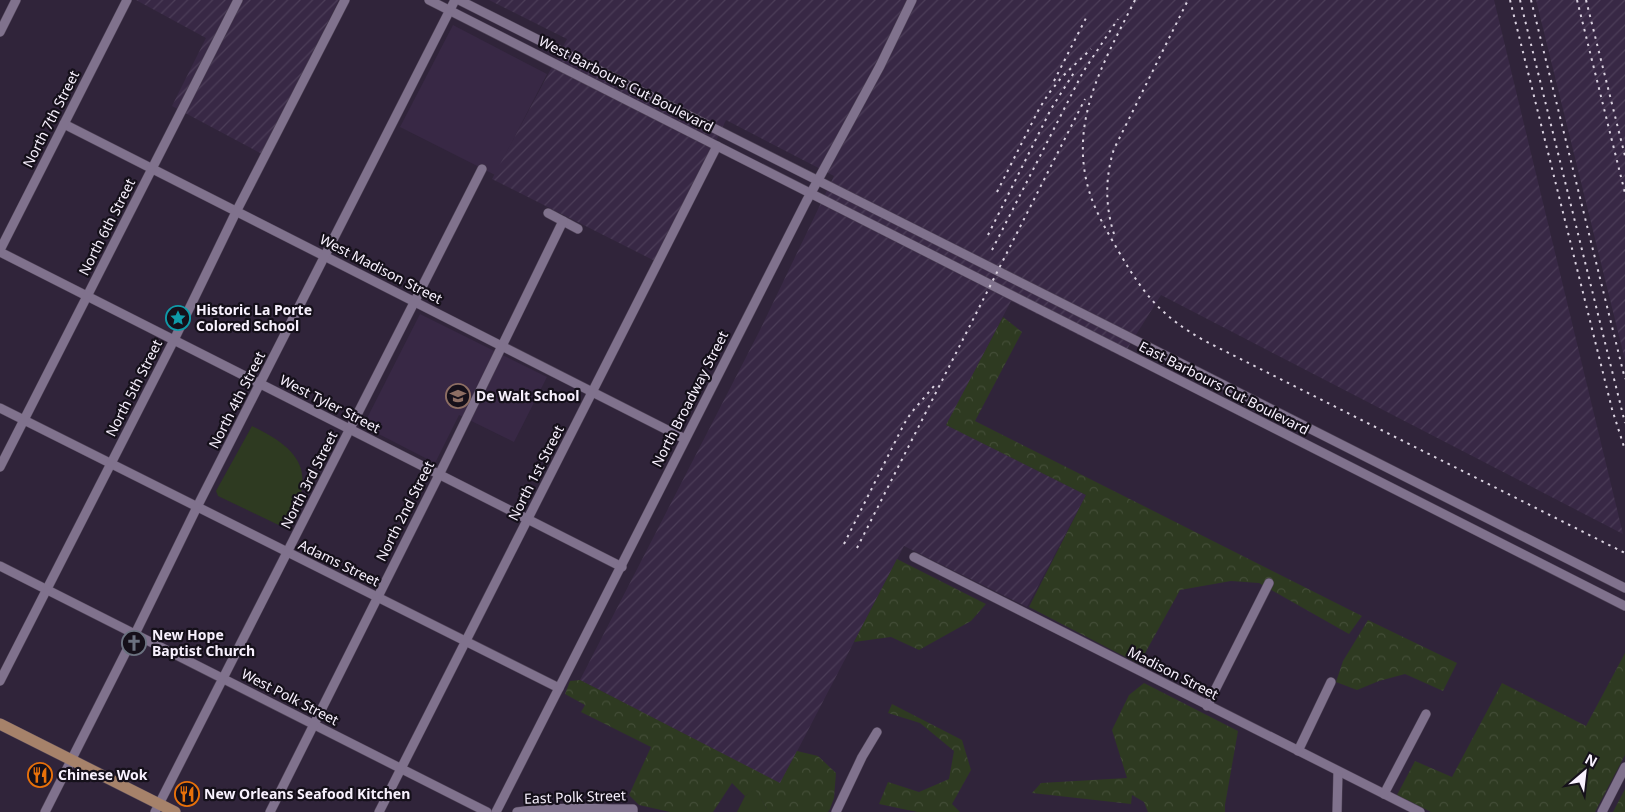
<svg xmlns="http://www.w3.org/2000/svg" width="1625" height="812" viewBox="0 0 1625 812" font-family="'Noto Sans',sans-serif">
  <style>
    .built { fill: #382845 }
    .industrial { fill: url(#industrial-furrows) }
    .grass { fill: #2e3a21 }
    .forest { fill: url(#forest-crowns) }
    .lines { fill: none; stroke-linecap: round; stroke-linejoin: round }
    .minor-casing { stroke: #4e4356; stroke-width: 10 }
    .major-casing { stroke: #4e4356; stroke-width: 12 }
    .minor { stroke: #80728d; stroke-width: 9 }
    .major { stroke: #a6826a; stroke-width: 11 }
    .rail { stroke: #dbd3e1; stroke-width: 2; stroke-dasharray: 2.5 5; stroke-linecap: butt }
    .labels { text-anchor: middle; stroke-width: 4.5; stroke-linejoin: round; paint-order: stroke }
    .street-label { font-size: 14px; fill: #f8f1fe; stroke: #15101a }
    .poi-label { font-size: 14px; font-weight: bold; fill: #f8f1fe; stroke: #15101a; text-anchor: start }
  </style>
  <defs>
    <pattern id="industrial-furrows" width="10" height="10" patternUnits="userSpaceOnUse" patternTransform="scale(1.25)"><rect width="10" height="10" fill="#382845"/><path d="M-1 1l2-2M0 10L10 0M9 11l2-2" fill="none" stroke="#4c3d58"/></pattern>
    <pattern id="forest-crowns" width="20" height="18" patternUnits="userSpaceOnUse" patternTransform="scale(1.25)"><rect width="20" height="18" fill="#2e3a21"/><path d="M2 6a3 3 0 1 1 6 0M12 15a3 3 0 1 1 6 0" fill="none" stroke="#434d37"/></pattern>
  </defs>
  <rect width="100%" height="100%" fill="#30243a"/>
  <g class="built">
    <path d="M453,25l94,49 -52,101 -95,-48z"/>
    <path d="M420,314l127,63 -33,65 -55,-27 -24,48 -72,-37z"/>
  </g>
  <g class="industrial">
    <path d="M136,0h203l-77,154 -90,-48 34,-68z"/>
    <path d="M489,0h1005l129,534 -462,-239 -39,62 -111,-56 -64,124 139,70 -59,112 -123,-61 -124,238 -200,-104 180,-350 74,-154 -108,-56 -69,142 -165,-83 75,-140z"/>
    <path d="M1536,0h89v360z"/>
  </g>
  <g class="grass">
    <path d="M252,426c54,26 63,49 35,103l-69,-33 -2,-5z"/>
    <path d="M755,788l12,21h63l-2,3h-91l8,-16z"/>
  </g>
  <g class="forest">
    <path d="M1003,317l19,15 -47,89 387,195 -13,18 -90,-51 -28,-2 -51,9 -41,74 -110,-57 57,-112 -140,-70z"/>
    <path d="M897,559l89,45 -15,17 -52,29 -28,-13 -37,5z"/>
    <path d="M1368,620l89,43 -14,28 -38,-17 -26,7 -22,9 -21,-8 7,-21z"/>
    <path d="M1625,653v102l-30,57h-164l-34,-17 18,-34 37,16 50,-94 84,43z"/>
    <path d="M580,680l200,103 17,-32 21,5 18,17 -2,25 -4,11h-63l-12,-20 -10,7 -13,-13 -19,29h-43l-31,-7 -10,-10 22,-48 -70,-35 4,-7 -20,-11 5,-13z"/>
    <path d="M1144,683l94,48 -13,74v7h-77l-4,-10 -12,-7 -1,9 -99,-11 9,-10 86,-5 -15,-48 17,-35z"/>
    <path d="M892,704l70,36 9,30 -19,34 8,8h-43l-38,-8 9,-22 31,10 30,-13 5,-28 -34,-28 -32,-10z"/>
    <path d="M1625,789v23h-12z"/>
  </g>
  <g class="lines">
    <defs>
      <g id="minor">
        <path d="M429,0l1196,606"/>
        <path d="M459,0l652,328 514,260"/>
        <path d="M0,32l16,-32"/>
        <path d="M64,124l621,315"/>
        <path d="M548,213l30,16"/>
        <path d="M0,250l127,-250"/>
        <path d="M0,252l622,315"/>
        <path d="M0,408l559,280"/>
        <path d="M0,467l238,-467"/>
        <path d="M914,557l506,255"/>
        <path d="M0,566l487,246"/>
        <path d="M0,681l174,-341 62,-128 109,-212"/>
        <path d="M1207,706l62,-123"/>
        <path d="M1298,751l33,-69"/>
        <path d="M1384,794l42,-80"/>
        <path d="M45,812l90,-178 62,-127 258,-507"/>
        <path d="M155,812l327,-643"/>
        <path d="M270,812l169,-337 124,-254"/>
        <path d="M379,812l338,-666"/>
        <path d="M496,812l310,-610 74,-136 32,-66"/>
        <path d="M517,812c38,-6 78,-3 116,-3v3"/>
        <path d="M836,812l26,-55 15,-25"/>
        <path d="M1337,812l1,-40"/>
        <path d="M1602,812l23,-45"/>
      </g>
      <path id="major" d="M0,724l175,88"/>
    </defs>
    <use href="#minor" class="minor-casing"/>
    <use href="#major" class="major-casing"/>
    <use href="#minor" class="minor"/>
    <use href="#major" class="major"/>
    <g class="rail">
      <path d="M1135,0c-31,62 -68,122 -45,194 7,21 18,39 29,58 25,43 42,64 86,89l420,212"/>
      <path d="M1510,0l102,409 13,41"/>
      <path d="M1520,0l105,423"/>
      <path d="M1531,0l94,379"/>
      <path d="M1577,0l48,193"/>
      <path d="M1586,0l39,156"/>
      <path d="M1054,81l32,-63"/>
      <path d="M997,192l42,-83 10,-16 13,-16 29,-28"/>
      <path d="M1114,234c-9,-28 -9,-57 0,-85l74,-149"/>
      <path d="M988,235l63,-126 24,-38"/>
      <path d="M992,250l91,-178 35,-53"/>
      <path d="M844,544l60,-120 7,-11 23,-27"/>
      <path d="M857,548l228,-449"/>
    </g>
  </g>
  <defs>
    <symbol id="sight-ring" viewBox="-11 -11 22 22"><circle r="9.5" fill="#15101a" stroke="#0f9aa8" stroke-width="1.5"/><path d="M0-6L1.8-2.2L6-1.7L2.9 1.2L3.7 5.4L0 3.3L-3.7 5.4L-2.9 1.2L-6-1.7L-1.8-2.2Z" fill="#0f9aa8"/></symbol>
    <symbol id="school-ring" viewBox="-11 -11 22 22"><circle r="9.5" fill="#15101a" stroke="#8d6e63" stroke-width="1.5"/><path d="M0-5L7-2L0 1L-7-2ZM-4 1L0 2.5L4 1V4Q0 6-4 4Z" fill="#8d6e63"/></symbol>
    <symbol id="church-ring" viewBox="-11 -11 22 22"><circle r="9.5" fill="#15101a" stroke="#6b7280" stroke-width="1.5"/><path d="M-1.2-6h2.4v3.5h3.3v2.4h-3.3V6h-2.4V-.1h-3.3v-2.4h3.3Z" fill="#6b7280"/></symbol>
    <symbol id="restaurant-ring" viewBox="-11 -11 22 22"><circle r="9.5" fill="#15101a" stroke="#e8710a" stroke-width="1.5"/><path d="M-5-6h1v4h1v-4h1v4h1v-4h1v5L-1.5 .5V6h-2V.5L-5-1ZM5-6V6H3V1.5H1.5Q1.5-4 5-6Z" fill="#e8710a"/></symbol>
  </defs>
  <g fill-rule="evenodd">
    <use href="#sight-ring" x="164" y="304" width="28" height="28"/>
    <use href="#school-ring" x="444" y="382" width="28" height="28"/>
    <use href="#church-ring" x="120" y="629" width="28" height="28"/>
    <use href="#restaurant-ring" x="26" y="761" width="28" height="28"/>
    <use href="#restaurant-ring" x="173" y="780" width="28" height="28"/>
  </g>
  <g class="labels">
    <g class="street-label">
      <text transform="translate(626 84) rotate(27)" y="5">West Barbours Cut Boulevard</text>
      <text transform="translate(51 119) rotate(-63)" y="5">North 7th Street</text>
      <text transform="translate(107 227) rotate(-63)" y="5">North 6th Street</text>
      <text transform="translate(381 269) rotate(27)" y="5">West Madison Street</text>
      <text transform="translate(134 388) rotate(-63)" y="5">North 5th Street</text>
      <text transform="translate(1224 388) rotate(27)" y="5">East Barbours Cut Boulevard</text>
      <text transform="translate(690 399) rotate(-63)" y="5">North Broadway Street</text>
      <text transform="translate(237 400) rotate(-63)" y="5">North 4th Street</text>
      <text transform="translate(330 404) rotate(27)" y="5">West Tyler Street</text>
      <text transform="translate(536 473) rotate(-63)" y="5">North 1st Street</text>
      <text transform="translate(309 480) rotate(-63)" y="5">North 3rd Street</text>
      <text transform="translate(405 511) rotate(-63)" y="5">North 2nd Street</text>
      <text transform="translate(339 563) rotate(26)" y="5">Adams Street</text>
      <text transform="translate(1173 673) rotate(27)" y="5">Madison Street</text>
      <text transform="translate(290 697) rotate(27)" y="5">West Polk Street</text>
      <text transform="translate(575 797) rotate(-2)" y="5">East Polk Street</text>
    </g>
    <g class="poi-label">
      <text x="196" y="315">Historic La Porte<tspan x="196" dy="16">Colored School</tspan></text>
      <text x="476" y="401">De Walt School</text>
      <text x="152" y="640">New Hope<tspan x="152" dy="16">Baptist Church</tspan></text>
      <text x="58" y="780">Chinese Wok</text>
      <text x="204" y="799">New Orleans Seafood Kitchen</text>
    </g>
  </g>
  <g transform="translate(1585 772) rotate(28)" stroke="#15101a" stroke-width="4" paint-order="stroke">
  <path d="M0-4L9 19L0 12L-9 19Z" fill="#f8f1fe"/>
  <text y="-8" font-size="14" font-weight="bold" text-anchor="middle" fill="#f8f1fe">N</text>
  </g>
</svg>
